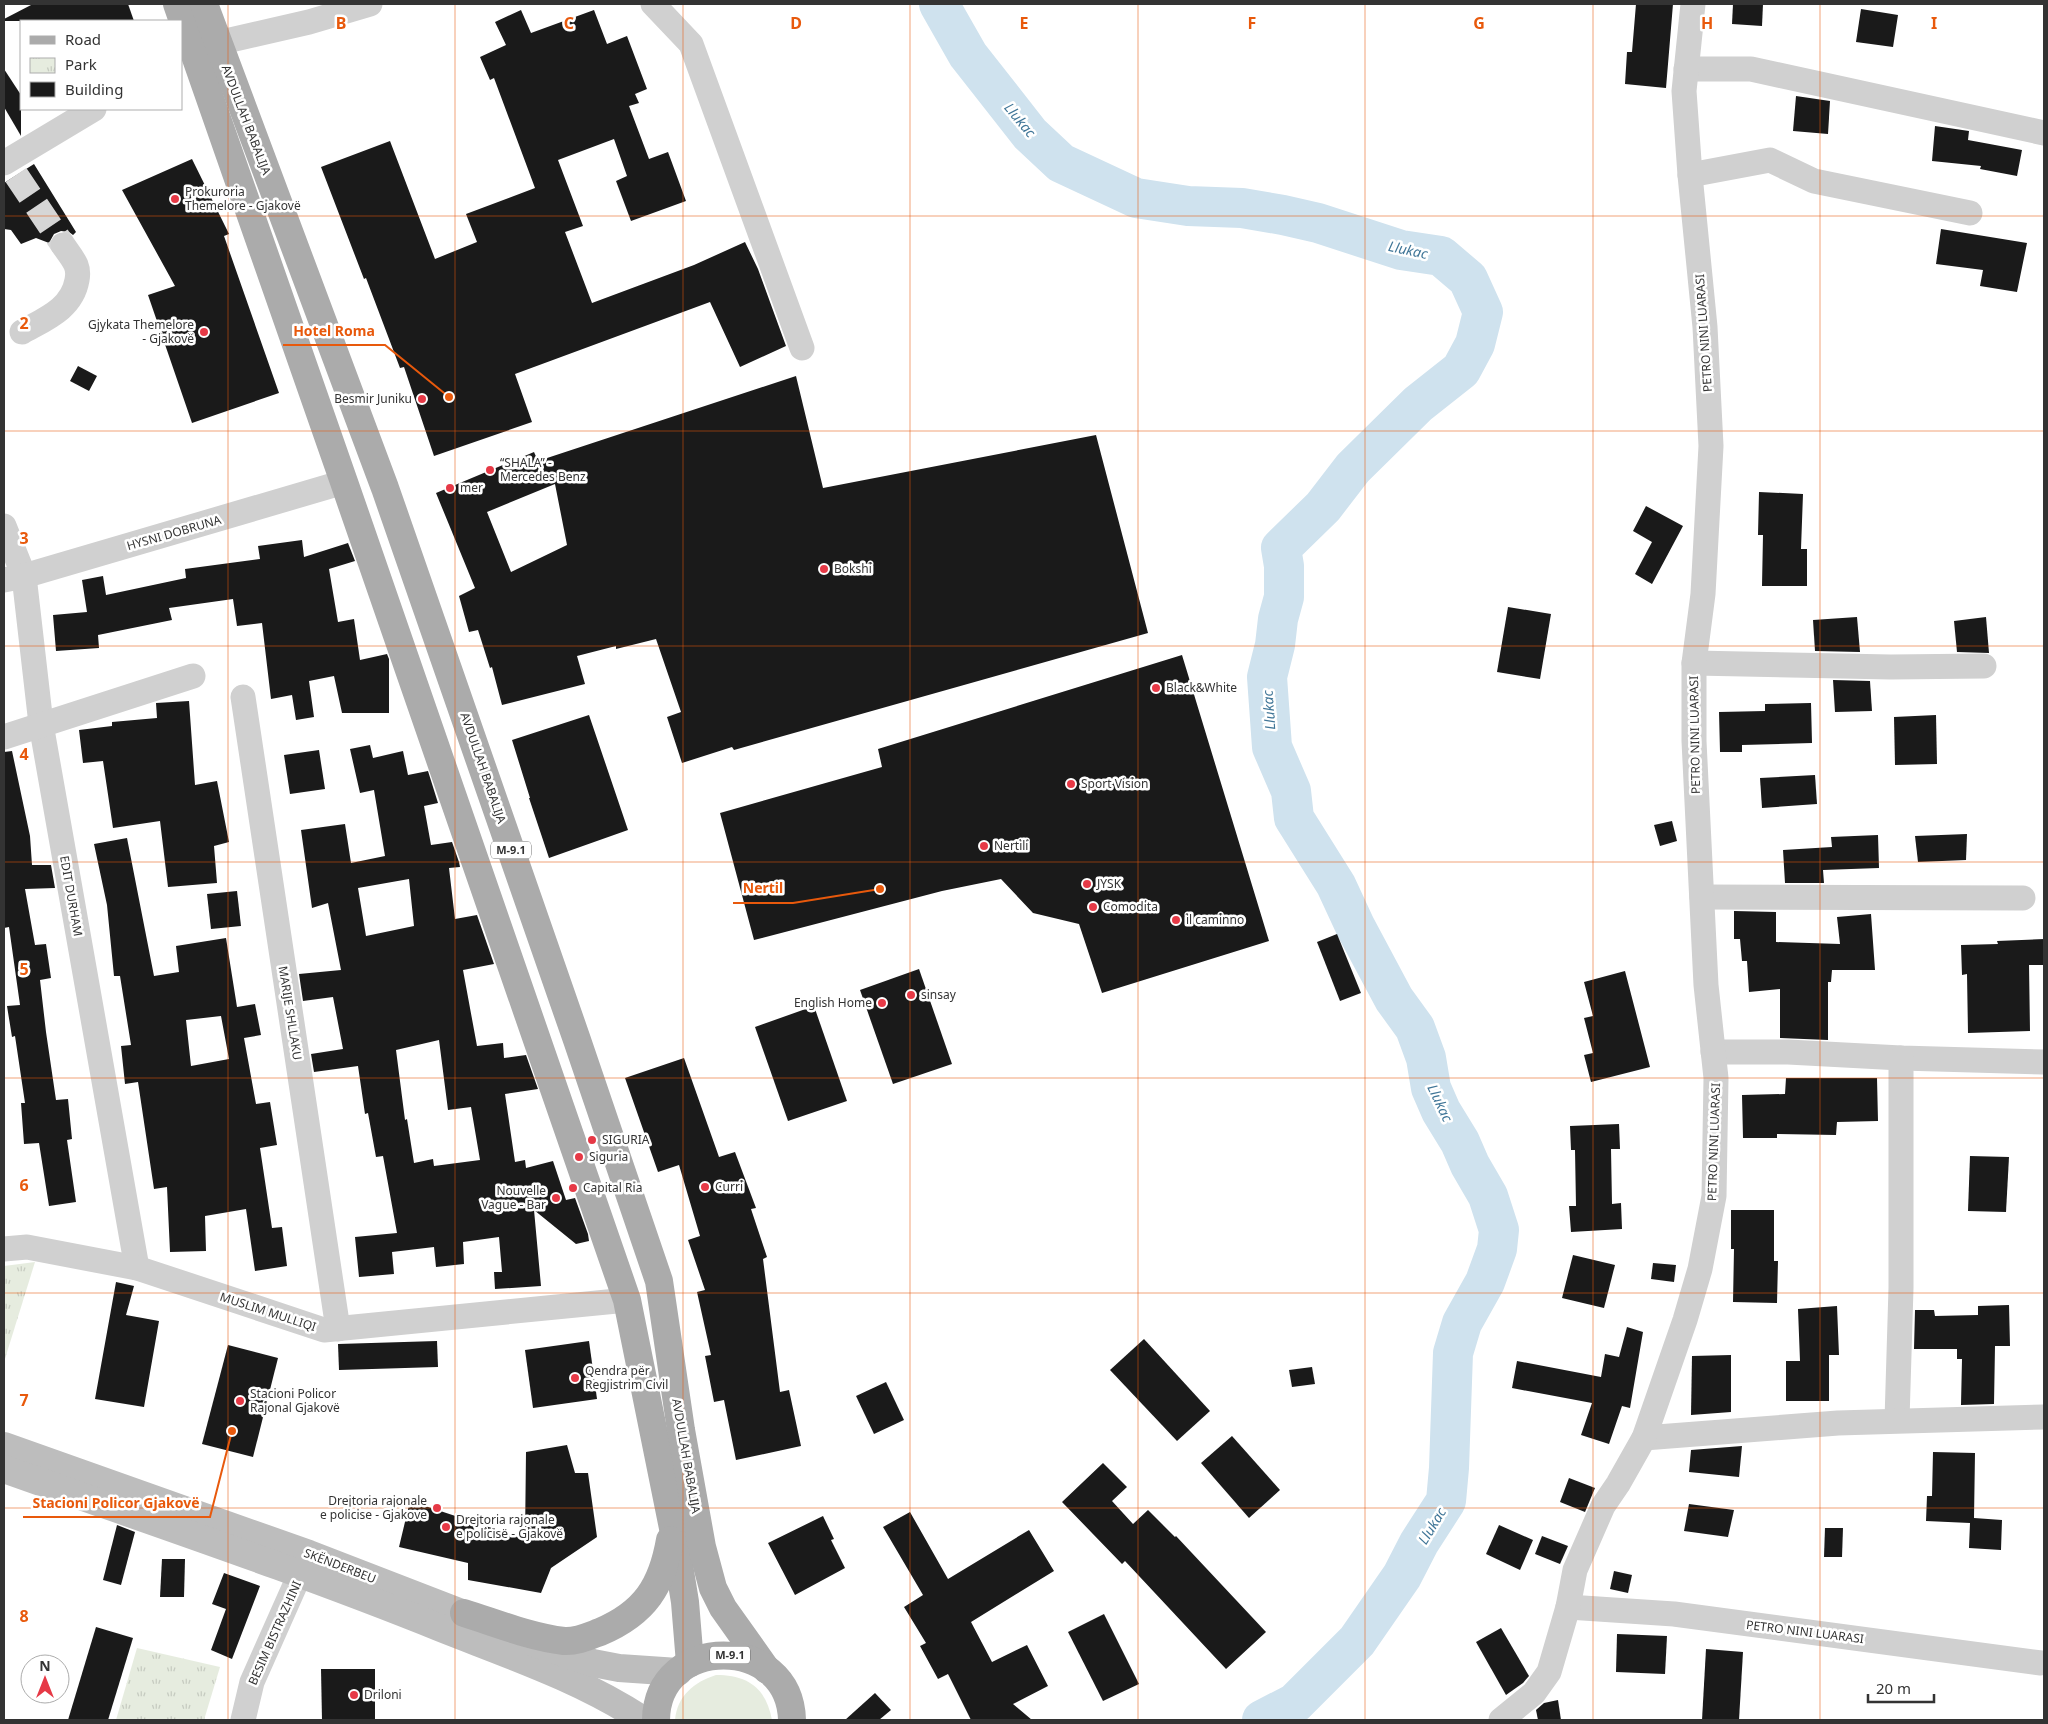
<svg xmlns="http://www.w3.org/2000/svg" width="2048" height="1724" viewBox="0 0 2048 1724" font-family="'Noto Sans',sans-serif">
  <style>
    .grass { fill: #e6ecdf }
    .park { fill: url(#park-tufts) }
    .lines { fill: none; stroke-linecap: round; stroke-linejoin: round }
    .river { stroke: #cfe2ee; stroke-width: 40 }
    .building { fill: #1a1a1a; fill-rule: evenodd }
    .street-tunnel { stroke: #d6d6d6; stroke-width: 25; stroke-dasharray: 25 12; stroke-linecap: butt }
    .street { stroke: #d0d0d0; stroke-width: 25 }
    .secondary { stroke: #bdbdbd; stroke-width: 28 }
    .primary { stroke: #ababab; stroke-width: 28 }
    .grid { fill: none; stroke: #e8590c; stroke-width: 1; stroke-opacity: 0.55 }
    .poi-dot { fill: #e63946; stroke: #fff; stroke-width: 2 }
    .labels { text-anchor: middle; stroke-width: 5; stroke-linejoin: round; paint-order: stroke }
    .shield { fill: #fff; stroke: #707070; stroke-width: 1 }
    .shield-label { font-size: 11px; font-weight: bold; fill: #333 }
    .street-label { font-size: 12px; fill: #333; stroke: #fff }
    .poi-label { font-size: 12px; fill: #333; stroke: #fff; text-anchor: start }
    .water-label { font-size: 14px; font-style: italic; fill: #3f7597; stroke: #fff }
    .grid-label { font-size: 16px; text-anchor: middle; font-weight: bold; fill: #e8590c; stroke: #fff; stroke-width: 5; stroke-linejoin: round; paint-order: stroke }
    .leader { fill: none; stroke: #e8590c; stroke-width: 2 }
    .callout-dot { fill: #e8590c; stroke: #fff; stroke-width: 2 }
    .callout-label { font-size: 14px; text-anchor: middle; font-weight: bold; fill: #e8590c; stroke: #fff; stroke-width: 5; stroke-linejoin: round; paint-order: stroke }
  </style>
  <defs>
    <pattern id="park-tufts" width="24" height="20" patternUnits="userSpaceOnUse" patternTransform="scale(1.25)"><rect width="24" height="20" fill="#e6ecdf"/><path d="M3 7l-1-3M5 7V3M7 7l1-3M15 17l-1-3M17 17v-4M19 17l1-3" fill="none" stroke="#c6cbc0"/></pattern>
  </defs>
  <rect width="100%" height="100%" fill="#fff"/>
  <path class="grass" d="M716,1675c32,0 50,13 56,45h-97c2,-24 19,-38 41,-45z"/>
  <g class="park">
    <path d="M35,1262l-31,100v-96z"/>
    <path d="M137,1648l83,19 -16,53h-88z"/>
  </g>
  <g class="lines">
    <path class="river" d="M939,4l29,51 62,79 31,29 75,35 52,8 54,2 41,7 35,8 83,27 40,6 27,23 15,33 -8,32 -14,26 -43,34 -65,64 -30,39 -42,41 3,18v31l-6,22 -3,26 -8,32 5,70 19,44 3,27 42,67 19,41 39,73 21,29 11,30 5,30 10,23 19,31 10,23 18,31 11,34 -2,19 -12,33 -23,41 -9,30 -4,115 -3,33 -27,42 -17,33 -45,65 -62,62 -33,17"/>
  </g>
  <g class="building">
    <path d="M33,4h95l6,17h-130v-2z"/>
    <path d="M1636,4h37l-7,84 -41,-4 2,-32h5z"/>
    <path d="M1733,4h30l-1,22 -30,-2z"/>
    <path d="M1861,9l37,6 -5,32 -37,-5z"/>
    <path d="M521,10l10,23 63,-23 13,34 20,-8 20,53 -12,5 4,9 -10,3 20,53 19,-7 18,49 -55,20 -15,-40 11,-5 -13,-37 -56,21 25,66 -18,6 27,71 102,-38 51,-23 13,27 28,77 -46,21 -30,-65 -195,72 17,48 -98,34 -30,-89 -4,1 -34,-90 -2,1 -43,-112 69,-26 45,118 42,-17 -11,-28 69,-26 -41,-110 -4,2 -10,-23 26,-12 -11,-23z"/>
    <path d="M4,69l17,26v41l-17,-29z"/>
    <path d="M1796,96l34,5 -2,33 -35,-3z"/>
    <path d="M1935,126l34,5 -1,9 54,10 -5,26 -37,-7 1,-3 -49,-5z"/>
    <path d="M192,159l37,75 -5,2 55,157 -87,30 -44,-128 27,-9 -53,-96z"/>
    <path d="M34,164l42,68 -3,3 -4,-3 -8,-1 -7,3 -5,9 -13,-5 -15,6 -10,-14 -7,-1v-46z"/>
    <path d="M1941,229l86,14 -10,49 -37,-6 3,-16 -47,-6z"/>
    <path d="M78,366l19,10 -8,15 -19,-10z"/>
    <path d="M796,376l27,112 273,-53 52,198 -414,117 -2,-3 -50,16 -15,-46 14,-5 -25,-73 -40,10v-3l-39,10 8,28 -83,21 -10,-38 -2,1 -12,-38 -9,2 -10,-36 16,-8 -39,-95 98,-41 4,9zM555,484l12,61 -56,27 -24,-60z"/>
    <path d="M1759,492l44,2 -2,55h6v37h-45l1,-51h-5z"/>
    <path d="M1646,506l37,20 -31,58 -17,-10 17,-32 -19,-11z"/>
    <path d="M302,540l2,17 44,-14 7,18 -26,8 9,53 16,-3 6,41 27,-6 2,5v54h-47l-8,-37 -25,5 5,36 -18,3 -4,-25 -21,4 -9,-76 -25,3 -4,-27 -64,9 3,12 -74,15 1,13 -43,3 -3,-36 34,-3 -5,-32 21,-4 3,19 80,-17 -1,-9 75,-10 -2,-13z"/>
    <path d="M1508,607l43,7 -11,65 -43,-7z"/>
    <path d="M1857,617l3,35 -45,-1 -2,-31z"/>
    <path d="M1986,617l3,36 -32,-1 -3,-31z"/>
    <path d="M1182,655l87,286 -167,52 -23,-69 -46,-11 -32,-34 -59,12 -188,49 -34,-127 162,-46 -4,-18z"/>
    <path d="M1833,680l37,1 2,30 -37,1z"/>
    <path d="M189,701l6,84 22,-4 12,61 -15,4 3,37 -49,4 -8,-66 -47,7 -10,-67 -20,2 -4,-33 33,-4v-4l45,-4 -1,-15z"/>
    <path d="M1811,703l1,40 -70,2v7h-22l-1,-40 46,-1v-7z"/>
    <path d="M589,715l39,115 -79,28 -20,-60h1l-18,-58z"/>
    <path d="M1936,715l1,49 -42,1 -1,-48z"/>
    <path d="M370,745l3,13 30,-7 5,24 20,-4 10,32 -14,3 7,39 21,-3 7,20 1,5 -11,1 6,51 22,-4 17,49 -31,6 14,76 26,-3 1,15 22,-3 12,34 -33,5 10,68 10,-2 1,8 27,-7 13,39 9,-2 13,36 1,7 -13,3 -42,-34 7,76 -46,3 -1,-17h8l-3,-35 -36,5 1,22 -28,3 -2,-20 -42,5 2,22 -35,3 -4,-40 42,-4 -14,-77 -7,1 -8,-44 -3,1 -7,-48 -44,6 -3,-18 32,-5 -10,-52 -30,4 -4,-27 42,-4 -13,-67 -16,5 -11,-78 44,-6 6,39 34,-7 -11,-66 -14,3 -10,-44zM409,879l5,47 -48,10 -8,-48zM439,1040l9,70 23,-3 9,53 -46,6 -1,-7 -19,4 -7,-44 -2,1 -9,-70z"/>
    <path d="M319,750l6,39 -35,5 -6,-39z"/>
    <path d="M12,751l18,85 2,29h19l4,23 -30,1 10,56 11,-1 5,34 -11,2 6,52 10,68 12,-1 4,40 -5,1 9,62 -27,4 -10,-63 -15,1 -3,-41h4l-10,-67 -3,1 -5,-31 13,-1 -11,-78 -5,1v-176z"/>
    <path d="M1815,775l2,29 -55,4 -2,-30z"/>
    <path d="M1672,821l5,20 -17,5 -6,-21z"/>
    <path d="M1967,834l-1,26 -48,2 -3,-26z"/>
    <path d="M1878,835l1,33 -56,2 1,13h-39l-2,-33 49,-3 -1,-10z"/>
    <path d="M127,838l27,138 25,-4 -3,-26 50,-8 11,69 18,-3 6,31 -17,3 12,66 14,-2 7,43 -17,3 12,80 10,-1 5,39 -32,5 -9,-62 -41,7 1,35 -36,1 -3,-65 -13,2 -16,-107 -13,2 -4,-38 10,-1 -11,-69h-6l-7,-71 -13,-61zM221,1016l8,43 -38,7 -5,-46z"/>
    <path d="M237,891l4,35 -30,3 -4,-35z"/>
    <path d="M1734,911l42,1v30l64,2 -3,-27 34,-3 4,56h-43l-1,12h-3v58l-48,-2v-49l-31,3 -2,-31h-5l-2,-22h-6z"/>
    <path d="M1337,934l24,59 -21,8 -23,-59z"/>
    <path d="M2044,939v26h-15l1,66 -62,2 -1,-59 -5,1 -1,-30 37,-1 -1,-3z"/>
    <path d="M919,969l33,95 -59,20 -33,-94z"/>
    <path d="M1625,971l25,96 -59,15 -7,-27 9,-2 -9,-35 9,-2 -9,-34z"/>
    <path d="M814,1006l33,95 -59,20 -33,-94z"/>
    <path d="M684,1058l35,99 16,-5 21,56 -5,1 16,48 -4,2 17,133 9,-2 12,56 -65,14 -12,-60 -10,2 -9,-46 6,-1 -14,-63 8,-2 -17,-50 12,-4 -21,-71 -21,7 -33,-94z"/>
    <path d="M1786,1078h91l1,43 -41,1 -1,13 -59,-1v4h-34l-1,-43 43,-1z"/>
    <path d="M1619,1124l1,25h-9l1,55 9,-1 1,26 -51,3 -2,-26h7l-1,-56h-4l-1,-24z"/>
    <path d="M1970,1156l39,1 -3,55 -38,-1z"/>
    <path d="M1731,1210h43v51h4l-1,42 -44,-1 1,-53h-3z"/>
    <path d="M1573,1255l42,10 -11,43 -42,-10z"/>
    <path d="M1653,1263l23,2 -2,17 -23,-3z"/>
    <path d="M116,1282l18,4 -8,29 33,6 -15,86 -49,-8z"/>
    <path d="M2009,1305l1,41h-15l-1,58 -33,1 1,-46h-5v-10h-43l1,-39h19l1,6 43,-1v-9z"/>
    <path d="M1837,1306l2,49h-10v46h-43v-40h14l-2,-52z"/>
    <path d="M1627,1327l16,5 -13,76 -8,-2 -13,38 -28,-9 11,-32 -80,-15 5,-27 84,16 4,-23 14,3z"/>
    <path d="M1144,1339l66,72 -33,30 -67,-71z"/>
    <path d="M437,1341l1,26 -99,3 -1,-26z"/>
    <path d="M589,1341l8,58 -64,9 -8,-58z"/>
    <path d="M228,1345l50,13 -25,99 -51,-13z"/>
    <path d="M1731,1355v57l-40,3 1,-59z"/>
    <path d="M1312,1367l3,17 -23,3 -3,-17z"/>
    <path d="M886,1382l18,38 -30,14 -18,-38z"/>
    <path d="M1232,1436l48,54 -31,28 -48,-55z"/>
    <path d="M567,1445l8,28h13l9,64 -46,31 -10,25 -73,-13v-17l-69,-16 11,-46 115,38 1,-87z"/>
    <path d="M1742,1446l-3,31 -50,-5 2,-22z"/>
    <path d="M1933,1452l42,1 -1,65 28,2 -1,30 -32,-2 1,-25 -44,-2 1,-25h5z"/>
    <path d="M1103,1463l24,24 -15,14 21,23 15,-14 27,27 1,-1 90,96 -40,37 -101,-108 -3,3 -60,-62z"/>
    <path d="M1569,1478l26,10 -10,24 -25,-10z"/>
    <path d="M1689,1504l45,6 -6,27 -44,-6z"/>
    <path d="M910,1512l38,67 81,-49 25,41 -83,51 21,40 35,-17 21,41 -35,18 19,16h-61l-23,-46 -10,5 -18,-33 6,-3 -22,-36 19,-12 -40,-68z"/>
    <path d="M823,1516l11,23 -3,1 14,28 -50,27 -27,-52z"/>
    <path d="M117,1525l18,7 -14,53 -18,-5z"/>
    <path d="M1499,1525l34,15 -13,30 -34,-16z"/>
    <path d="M1825,1528h18l-1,29h-18z"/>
    <path d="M1542,1536l26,10 -8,18 -25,-10z"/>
    <path d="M162,1559h23l-1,38h-24z"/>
    <path d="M1614,1571l18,4 -4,18 -18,-4z"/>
    <path d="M224,1573l36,13 -28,73 -21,-9 15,-41 -14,-5z"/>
    <path d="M1104,1614l35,70 -36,17 -35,-69z"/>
    <path d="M96,1627l37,11 -25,82h-40z"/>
    <path d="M1501,1628l28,48 -6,7 -17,12 -30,-53z"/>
    <path d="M1617,1634l50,2 -2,38 -49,-2z"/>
    <path d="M1706,1649l37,3 -4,68h-37z"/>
    <path d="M321,1669h54v51h-53z"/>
    <path d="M875,1693l16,17 -12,10h-34z"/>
    <path d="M1558,1700l3,20h-23l-2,-10 8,-7z"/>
  </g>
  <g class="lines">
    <path class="street-tunnel" d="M16,175l47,70"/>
    <g class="street">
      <path d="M653,4l38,40 111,304"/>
      <path d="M200,47l109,-25 61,-18"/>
      <path d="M1686,69h65l293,64"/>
      <path d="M4,163l90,-54"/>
      <path d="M1690,175l80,-15 44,21 156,32"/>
      <path d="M22,332c23,-13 50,-23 55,-52 1,-5 1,-10 -1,-15 -3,-7 -9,-14 -13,-20"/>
      <path d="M4,526l20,50 17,148 96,544"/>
      <path d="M4,580l20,-4 320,-94"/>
      <path d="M1694,663l197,4 93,-1"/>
      <path d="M243,697l95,632"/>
      <path d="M4,737l189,-61"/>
      <path d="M1702,897l321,1"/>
      <path d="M1713,1052h75l113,6 143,4"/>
      <path d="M4,1249l23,-2 110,21 187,62 303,-30"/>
      <path d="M1897,1420l4,-132v-230"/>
      <path d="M1644,1438l194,-15 206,-6"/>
      <path d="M1568,1607l106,7 367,49"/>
      <path d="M243,1720l9,-38 56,-126"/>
      <path d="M1501,1720l33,-27 15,-21 19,-65 7,-37 28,-64 15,-22 26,-46 41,-118 15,-51 14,-73 2,-118 -10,-93 -12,-244v-78l9,-69 8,-148 -6,-119 -15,-152 -6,-84 9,-87"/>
    </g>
    <g class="secondary">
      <path d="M4,1446l305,108 176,68"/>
      <path d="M4,1469c146,52 293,101 437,159 68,27 140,51 202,92"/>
      <path d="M531,1642l62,21 26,5 59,4"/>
    </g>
    <g class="primary">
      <path d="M177,4l167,478 283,818 46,228 12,74 5,61"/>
      <path d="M204,4l181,484 192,552 82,241 22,149 21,117 11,41 10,20 44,62"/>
      <path d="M464,1613c32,10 66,24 100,28 12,1 25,-5 36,-9 45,-19 62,-46 70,-92"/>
      <path d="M656,1720c1,-86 134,-86 136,0"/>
    </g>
  </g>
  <path class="grid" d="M228,4v1716M455,4v1716M683,4v1716M910,4v1716M1138,4v1716M1365,4v1716M1593,4v1716M1820,4v1716M4,216h2040M4,431h2040M4,646h2040M4,862h2040M4,1078h2040M4,1293h2040M4,1508h2040"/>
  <g class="poi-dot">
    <circle cx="175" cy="199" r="5"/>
    <circle cx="204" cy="332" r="5"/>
    <circle cx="422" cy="399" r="5"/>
    <circle cx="490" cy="470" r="5"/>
    <circle cx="450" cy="488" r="5"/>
    <circle cx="824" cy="569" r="5"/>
    <circle cx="1156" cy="688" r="5"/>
    <circle cx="1071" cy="784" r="5"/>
    <circle cx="984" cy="846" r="5"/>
    <circle cx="1087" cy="884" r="5"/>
    <circle cx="1093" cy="907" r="5"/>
    <circle cx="1176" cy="920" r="5"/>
    <circle cx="911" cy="995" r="5"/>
    <circle cx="882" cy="1003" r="5"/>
    <circle cx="592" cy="1140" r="5"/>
    <circle cx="579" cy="1157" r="5"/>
    <circle cx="705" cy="1187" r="5"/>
    <circle cx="573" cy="1188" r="5"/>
    <circle cx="556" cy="1198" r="5"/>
    <circle cx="575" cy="1378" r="5"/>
    <circle cx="240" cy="1401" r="5"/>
    <circle cx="437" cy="1508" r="5"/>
    <circle cx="446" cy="1527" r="5"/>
    <circle cx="354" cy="1695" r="5"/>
  </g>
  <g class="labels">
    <g class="shield">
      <rect x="491" y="841.5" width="40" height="17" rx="4"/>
      <rect x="710" y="1646.5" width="40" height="17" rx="4"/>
    </g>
    <g class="shield-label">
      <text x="511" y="854">M-9.1</text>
      <text x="730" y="1659">M-9.1</text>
    </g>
    <g class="street-label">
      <text transform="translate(246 120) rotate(69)" y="4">AVDULLAH BABALIJA</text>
      <text transform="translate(1704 333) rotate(-94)" y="4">PETRO NINI LUARASI</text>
      <text transform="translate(174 533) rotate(-16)" y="4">HYSNI DOBRUNA</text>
      <text transform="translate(1695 735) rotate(-91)" y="4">PETRO NINI LUARASI</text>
      <text transform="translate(483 768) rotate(71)" y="4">AVDULLAH BABALIJA</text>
      <text transform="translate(71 896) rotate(80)" y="4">EDIT DURHAM</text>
      <text transform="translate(290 1013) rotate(81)" y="4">MARIJE SHLLAKU</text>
      <text transform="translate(1714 1142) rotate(-88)" y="4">PETRO NINI LUARASI</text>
      <text transform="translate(268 1312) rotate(18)" y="4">MUSLIM MULLIQI</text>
      <text transform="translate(686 1456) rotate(80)" y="4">AVDULLAH BABALIJA</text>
      <text transform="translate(340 1566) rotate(21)" y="4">SKËNDERBEU</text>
      <text transform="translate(1805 1632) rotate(7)" y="4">PETRO NINI LUARASI</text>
      <text transform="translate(275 1633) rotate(-66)" y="4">BESIM BISTRAZHINI</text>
    </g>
    <g class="poi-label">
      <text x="185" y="196">Prokuroria<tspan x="185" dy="14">Themelore - Gjakovë</tspan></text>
      <text x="194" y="329" text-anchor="end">Gjykata Themelore<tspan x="194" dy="14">- Gjakovë</tspan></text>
      <text x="412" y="403" text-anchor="end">Besmir Juniku</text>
      <text x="500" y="467">“SHALA” -<tspan x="500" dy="14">Mercedes Benz</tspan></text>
      <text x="460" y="492">mer</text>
      <text x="834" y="573">Bokshi</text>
      <text x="1166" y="692">Black&amp;White</text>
      <text x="1081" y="788">Sport Vision</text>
      <text x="994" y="850">Nertili</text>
      <text x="1097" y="888">JYSK</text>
      <text x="1103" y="911">Comodita</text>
      <text x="1186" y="924">il caminno</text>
      <text x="921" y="999">sinsay</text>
      <text x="872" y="1007" text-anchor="end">English Home</text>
      <text x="602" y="1144">SIGURIA</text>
      <text x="589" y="1161">Siguria</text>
      <text x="715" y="1191">Curri</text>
      <text x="583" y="1192">Capital Ria</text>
      <text x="546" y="1195" text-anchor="end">Nouvelle<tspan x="546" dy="14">Vague - Bar</tspan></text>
      <text x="585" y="1375">Qendra për<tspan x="585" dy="14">Regjistrim Civil</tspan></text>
      <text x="250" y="1398">Stacioni Policor<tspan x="250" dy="14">Rajonal Gjakovë</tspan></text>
      <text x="427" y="1505" text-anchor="end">Drejtoria rajonale<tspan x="427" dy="14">e policise - Gjakove</tspan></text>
      <text x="456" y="1524">Drejtoria rajonale<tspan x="456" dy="14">e policisë - Gjakovë</tspan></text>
      <text x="364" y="1699">Driloni</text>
    </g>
    <g class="water-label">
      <text transform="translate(1020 120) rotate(50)" y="5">Llukac</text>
      <text transform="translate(1408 250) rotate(12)" y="5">Llukac</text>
      <text transform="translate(1269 710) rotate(-94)" y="5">Llukac</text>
      <text transform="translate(1440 1103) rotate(65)" y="5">Llukac</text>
      <text transform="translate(1432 1526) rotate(-59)" y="5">Llukac</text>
    </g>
  </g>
  <g class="grid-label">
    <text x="341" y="29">B</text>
    <text x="569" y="29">C</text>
    <text x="796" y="29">D</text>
    <text x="1024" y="29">E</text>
    <text x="1252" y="29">F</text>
    <text x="1479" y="29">G</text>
    <text x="1707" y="29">H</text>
    <text x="1934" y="29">I</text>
    <text x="24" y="329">2</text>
    <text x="24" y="544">3</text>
    <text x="24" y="760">4</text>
    <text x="24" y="975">5</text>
    <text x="24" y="1191">6</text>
    <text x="24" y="1406">7</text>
    <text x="24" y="1622">8</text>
  </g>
  <path class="leader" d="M449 397L385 345H283M880 889L793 903H733M232 1431L210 1517H23"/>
  <g class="callout-dot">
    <circle cx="449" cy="397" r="5"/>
    <circle cx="880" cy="889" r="5"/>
    <circle cx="232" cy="1431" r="5"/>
  </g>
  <g class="callout-label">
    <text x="334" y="336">Hotel Roma</text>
    <text x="763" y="893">Nertil</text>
    <text x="116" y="1508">Stacioni Policor Gjakovë</text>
  </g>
  <rect width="2048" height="1724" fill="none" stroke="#333333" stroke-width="10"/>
  <rect x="20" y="20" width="162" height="90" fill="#ffffff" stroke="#adadad"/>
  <rect x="30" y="36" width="25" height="8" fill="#ababab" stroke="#adadad"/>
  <text x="65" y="45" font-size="15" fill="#333333">Road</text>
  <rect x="30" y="58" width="25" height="15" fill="url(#park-tufts)" stroke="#adadad"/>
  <text x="65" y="70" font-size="15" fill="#333333">Park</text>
  <rect x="30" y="82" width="25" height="15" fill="#1a1a1a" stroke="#adadad"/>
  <text x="65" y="95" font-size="15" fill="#333333">Building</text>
  <g transform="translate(45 1679)"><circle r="24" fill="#ffffff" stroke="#adadad"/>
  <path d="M0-4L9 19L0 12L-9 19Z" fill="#e63946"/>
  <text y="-8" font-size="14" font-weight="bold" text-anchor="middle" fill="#333333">N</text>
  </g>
  <path d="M1868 1694v8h66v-8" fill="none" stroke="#333333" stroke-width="2.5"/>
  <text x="1876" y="1694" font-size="15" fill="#333333" stroke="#ffffff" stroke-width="4" paint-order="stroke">20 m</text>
</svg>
